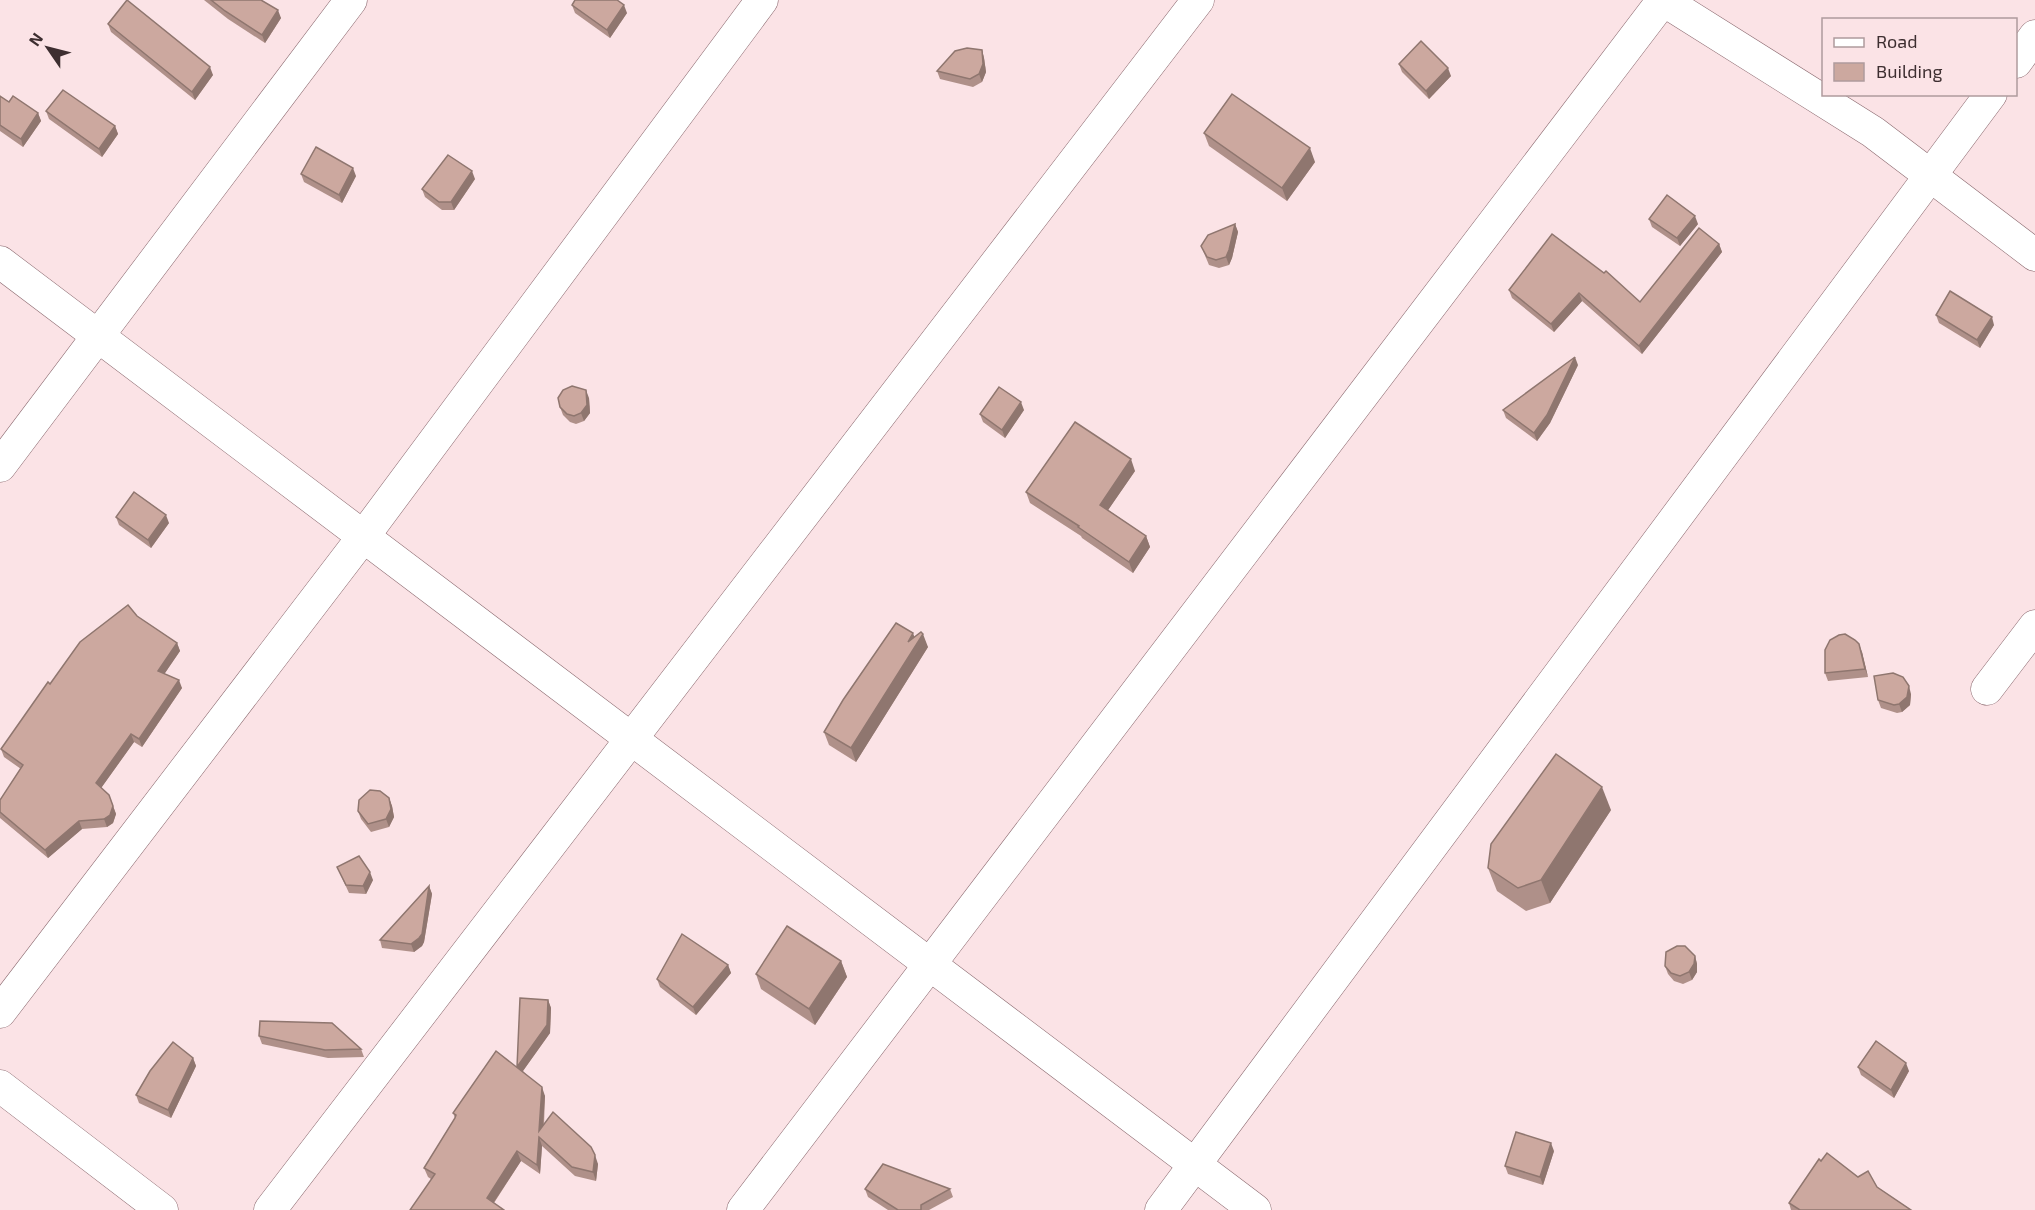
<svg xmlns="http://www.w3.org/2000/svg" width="2035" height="1210" viewBox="0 0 2035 1210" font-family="'Exo 2',sans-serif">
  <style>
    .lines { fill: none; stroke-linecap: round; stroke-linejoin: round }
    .minor-casing { stroke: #8a686e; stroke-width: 33 }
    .minor { stroke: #fff; stroke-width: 32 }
    .wall { fill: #af9089 }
    .shaded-wall { fill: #8f766f }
    .building { fill: #cca89f; stroke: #8f766f; stroke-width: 1.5 }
  </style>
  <rect width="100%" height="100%" fill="#fbe3e6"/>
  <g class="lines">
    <defs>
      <g id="minor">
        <path d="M1663,0l210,132 162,123"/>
        <path d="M2016,62l19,-26"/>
        <path d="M0,262l1255,948"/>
        <path d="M0,466l351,-466"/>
        <path d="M1987,689l48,-63"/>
        <path d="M0,1012l363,-475 399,-537"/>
        <path d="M0,1086l162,124"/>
        <path d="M270,1210l928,-1210"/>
        <path d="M743,1210l920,-1210"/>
        <path d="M1161,1210l830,-1116"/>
      </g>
    </defs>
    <use href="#minor" class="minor-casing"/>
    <use href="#minor" class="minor"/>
  </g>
  <g class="wall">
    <path d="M204,0h57l20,18 -16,25 -37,-24z"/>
    <path d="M572,5l55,8 -17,25 -35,-25z"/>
    <path d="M108,24l105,51 -18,25 -84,-68z"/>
    <path d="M982,50l2,8 2,14 -4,10 -9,5 -33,-8 -3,-8z"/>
    <path d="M1399,64l52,12 -22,23 -27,-27z"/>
    <path d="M0,96l9,6 29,11 3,8 -18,26 -23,-16z"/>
    <path d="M46,111l69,15 3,8 -16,23 -53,-38z"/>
    <path d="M1204,133l111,29 -28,39 -78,-55z"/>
    <path d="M301,174l55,2 -14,27 -38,-21z"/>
    <path d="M475,179l-21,31h-12l-17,-13 -3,-8z"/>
    <path d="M1649,219l49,5 -18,22 -28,-19z"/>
    <path d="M1235,224l3,8 -6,26 -3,7 -10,3 -10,-3 -8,-19z"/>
    <path d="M1552,234l88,68 79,-58 3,8 -80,102 -60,-53 -28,31 -42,-34 -3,-8z"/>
    <path d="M1936,315l58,10 -14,23 -41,-25z"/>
    <path d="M1578,365l-28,58 -13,18 -31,-23 -3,-8z"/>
    <path d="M589,398l1,15 -6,8 -8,3 -6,-2 -7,-7 -3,-8z"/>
    <path d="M1024,410l-19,28 -22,-16 -3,-8z"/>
    <path d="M1135,471l-27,39 38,26 4,11 -17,26 -51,-35 -1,-2 -51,-33 -4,-11z"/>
    <path d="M116,517l53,6 -18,25 -32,-23z"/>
    <path d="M137,616l40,27 3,8 -16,23 18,14 -40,59 -8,-5 -33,46 8,7 7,19 -3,9 -6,4 -25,2 -34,29 -48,-40v-18l21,-31 -17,-12 -3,-8 49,-65z"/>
    <path d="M914,637l14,10 -72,115 -27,-17 -5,-13z"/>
    <path d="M1862,652l6,25 -40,4 -3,-8z"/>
    <path d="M1911,694l-1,11 -8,7 -5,1 -16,-5 -3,-8z"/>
    <path d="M389,798l3,8 2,11 -5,10 -18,5 -10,-13 -3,-8z"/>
    <path d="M1611,810l-61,93 -24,8 -29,-20 -9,-23z"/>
    <path d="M337,867l36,13 -7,14 -17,-1z"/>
    <path d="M429,886l3,8 -8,48 -2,4 -8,6 -32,-4 -2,-8z"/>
    <path d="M1695,956l2,8v8l-5,8 -9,4 -9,-3 -6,-7 -3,-8z"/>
    <path d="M841,961l6,16 -32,48 -54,-36 -5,-15z"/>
    <path d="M728,965l3,8 -35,42 -36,-28 -3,-8z"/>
    <path d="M548,1000l3,8 -1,25 -27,38 22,25 -1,29 54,39 -2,17 -21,-5 -33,-30 -2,28 -19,-13 -27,42 -63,-24 -3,-2 -4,-9 31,-50 -2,-5 64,-46z"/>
    <path d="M259,1036l102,13 3,8 -36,1 -66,-14z"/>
    <path d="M193,1058l3,8 -25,52 -32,-15 -3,-8z"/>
    <path d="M1858,1067l51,4 -15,27 -33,-23z"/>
    <path d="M1554,1151l-11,34 -35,-11 -3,-8z"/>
    <path d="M1858,1177l19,10 34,23h-120l-2,-7z"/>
    <path d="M865,1189h85l3,8 -24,13h-41l-20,-13z"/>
  </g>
  <g class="shaded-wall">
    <path d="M624,5l3,8 -17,25 -3,-8z"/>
    <path d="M278,10l3,8 -16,25 -3,-8z"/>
    <path d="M982,50l2,8 2,14 -4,10 -3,-8z"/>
    <path d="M210,67l3,8 -18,25 -3,-8z"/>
    <path d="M1448,68l3,8 -22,23 -3,-8z"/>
    <path d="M38,113l3,8 -18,26 -2,-8z"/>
    <path d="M115,126l3,8 -16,23 -3,-8z"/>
    <path d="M1310,148l5,14 -28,39 -5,-13z"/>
    <path d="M353,168l3,8 -14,27 -3,-8z"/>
    <path d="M472,171l3,8 -21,31 -3,-8z"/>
    <path d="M1695,216l3,8 -18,22 -3,-8z"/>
    <path d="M1235,224l3,8 -6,26 -3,7 -3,-8z"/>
    <path d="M1719,244l3,8 -80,102 -3,-8z"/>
    <path d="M1579,293l3,8 -28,31 -3,-8z"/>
    <path d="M1992,317l2,8 -14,23 -3,-8z"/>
    <path d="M1575,357l3,8 -28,58 -13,18 -3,-8z"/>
    <path d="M586,390l3,8 1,15 -6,8 -3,-8z"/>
    <path d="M1021,402l3,8 -19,28 -3,-8z"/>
    <path d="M1131,459l4,12 -31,45 -4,-11z"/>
    <path d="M166,515l3,8 -18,25 -3,-8z"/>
    <path d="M1146,536l4,11 -17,26 -4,-11z"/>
    <path d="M913,633l4,11 6,-10 5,13 -72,115 -5,-14z"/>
    <path d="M177,643l3,8 -19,28 -3,-8z"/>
    <path d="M1859,644l3,8 6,25 -3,-8z"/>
    <path d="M179,680l3,8 -40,59 -3,-8z"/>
    <path d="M1909,686l2,8 -1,11 -8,7 -3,-8z"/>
    <path d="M131,734l3,8 -35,49 -3,-8z"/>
    <path d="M1602,787l9,23 -61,93 -9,-23z"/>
    <path d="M389,798l3,8 2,11 -5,10 -3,-8z"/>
    <path d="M113,806l3,8 -3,9 -6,4 -3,-8z"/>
    <path d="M79,821l3,8 -34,29 -3,-8z"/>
    <path d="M370,872l3,8 -7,14 -3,-8z"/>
    <path d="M429,886l3,8 -8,48 -2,4 -8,6 -3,-8z"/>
    <path d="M1695,956l2,8v8l-5,8 -3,-8z"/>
    <path d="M841,961l6,16 -32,48 -6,-16z"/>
    <path d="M728,965l3,8 -35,42 -3,-8z"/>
    <path d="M548,1000l3,8 -1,25 -30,42 -3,-8z"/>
    <path d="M193,1058l3,8 -25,52 -3,-8z"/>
    <path d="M1906,1063l3,8 -15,27 -3,-8z"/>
    <path d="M542,1087l3,9 -3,45 -3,-10z"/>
    <path d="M539,1137l3,9 -2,28 -3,-9z"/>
    <path d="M1551,1143l3,8 -11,34 -3,-8z"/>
    <path d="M517,1151l4,10 -31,47 -3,-10z"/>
    <path d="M595,1155l3,9 -2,17 -3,-9z"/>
  </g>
  <g class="building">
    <path d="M127,0l83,67 -18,25 -84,-68z"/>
    <path d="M211,0h50l17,10 -16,25 -37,-24z"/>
    <path d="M575,0h42l7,5 -17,25 -35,-25z"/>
    <path d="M1421,41l27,27 -22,23 -27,-27z"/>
    <path d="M967,48l15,2 1,14 -4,10 -9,5 -33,-8 18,-20z"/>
    <path d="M63,90l52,36 -16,23 -53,-38z"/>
    <path d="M1232,94l78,54 -28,40 -78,-55z"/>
    <path d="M0,96l9,6 4,-6 25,17 -17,26 -21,-14z"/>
    <path d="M316,147l37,21 -14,27 -38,-21z"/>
    <path d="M448,155l24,16 -21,31h-12l-17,-13z"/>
    <path d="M1667,195l28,21 -18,22 -28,-19z"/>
    <path d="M1235,224l-6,26 -3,7 -10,3 -9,-3 -6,-11 7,-11z"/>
    <path d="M1699,228l20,16 -80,102 -60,-53 -28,31 -42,-34 43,-56 52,39 2,-2 34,31z"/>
    <path d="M1950,291l42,26 -15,23 -41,-25z"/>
    <path d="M1575,357l-28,58 -13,18 -31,-23z"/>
    <path d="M572,386l14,4 1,15 -6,8 -7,3 -7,-2 -7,-7 -2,-9 5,-8z"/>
    <path d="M999,387l22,15 -19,28 -22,-16z"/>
    <path d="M1075,422l56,37 -31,46 46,31 -17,26 -51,-35 1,-1 -53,-34z"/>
    <path d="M134,492l32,23 -18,25 -32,-23z"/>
    <path d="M128,605l9,11 40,27 -19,28 21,9 -40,59 -8,-5 -35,49 13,12 4,11 -3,9 -6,4 -25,2 -34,29 -45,-38v-12l23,-35 -22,-16 47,-67 2,2 30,-42z"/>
    <path d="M896,623l17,10 -5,9 13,-10 2,2 -72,114 -27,-16 19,-32z"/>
    <path d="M1845,634l10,6 4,4 6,25 -40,4v-23l5,-10 9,-5z"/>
    <path d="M1893,673l10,4 6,9 -2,11 -8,7 -5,1 -16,-5 -4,-24z"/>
    <path d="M1556,754l46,33 -61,93 -23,8 -30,-20 3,-24z"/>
    <path d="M370,790l10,1 9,7 2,11 -5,10 -18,5 -10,-13 1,-11z"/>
    <path d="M359,856l11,16 -7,14 -17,-1 -9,-18z"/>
    <path d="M429,886l-7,48 -3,4 -8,6 -31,-4z"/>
    <path d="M787,926l54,35 -32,48 -53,-35z"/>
    <path d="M682,934l46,31 -35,42 -36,-28z"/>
    <path d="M1677,946h8l10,10 -1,8 -5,8 -9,4 -9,-3 -6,-7 1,-14z"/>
    <path d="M520,998l28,2 -1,25 -30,42z"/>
    <path d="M260,1021l72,2 29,26 -36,1 -66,-14z"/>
    <path d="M1876,1041l30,22 -15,27 -33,-23z"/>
    <path d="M173,1042l20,16 -25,52 -32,-15 14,-24z"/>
    <path d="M496,1051l46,36 -3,44 14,-19 38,35 4,8 -2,17 -21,-5 -33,-30 -2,28 -20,-14 -30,47 17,12h-94l25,-36 -11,-6 31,-50 1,-3 -3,-2z"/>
    <path d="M1516,1132l35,11 -11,34 -35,-11z"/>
    <path d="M1827,1153l31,24 10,-6 9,16 34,23h-111l-11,-7 30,-44 2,2z"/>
    <path d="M883,1164l67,25 -29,16v5h-23l-33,-21z"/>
  </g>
  <rect x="1822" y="18" width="195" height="78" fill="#fbe3e6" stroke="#af9b9d" stroke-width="1.5"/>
  <rect x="1834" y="38" width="30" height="9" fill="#ffffff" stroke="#af9b9d" stroke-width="1.5"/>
  <text x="1876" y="48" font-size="18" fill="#3d2e30">Road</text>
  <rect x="1834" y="63" width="30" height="18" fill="#cca89f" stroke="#af9b9d" stroke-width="1.5"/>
  <text x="1876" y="78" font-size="18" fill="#3d2e30">Building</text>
  <g transform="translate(48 48) rotate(305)" stroke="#fbe3e6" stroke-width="4.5" paint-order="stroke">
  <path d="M0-4.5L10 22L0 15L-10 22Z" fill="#3d2e30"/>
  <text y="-9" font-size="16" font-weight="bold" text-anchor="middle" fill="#3d2e30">N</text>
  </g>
</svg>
